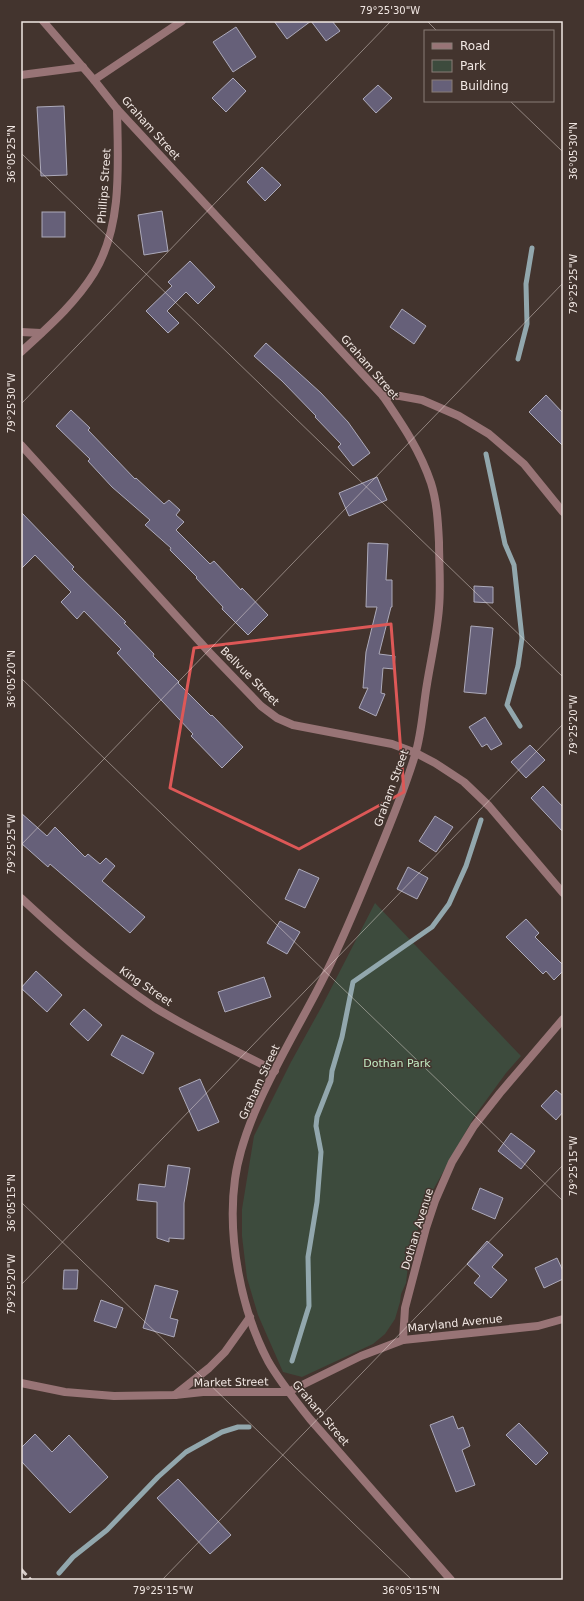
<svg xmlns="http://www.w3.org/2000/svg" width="584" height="1601" viewBox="0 0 584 1601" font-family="'DejaVu Sans',sans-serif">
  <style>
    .green { fill: #3d4b3d }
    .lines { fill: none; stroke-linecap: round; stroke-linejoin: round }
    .stream { stroke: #92a7ad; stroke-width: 5 }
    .building { fill: #666079; stroke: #adaaba }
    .minor { stroke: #987476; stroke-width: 8 }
    .tertiary { stroke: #987476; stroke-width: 8 }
    .rail { stroke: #d6cbc7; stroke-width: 3; stroke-dasharray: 8 4; stroke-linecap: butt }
    .marked { fill: none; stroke: #dd5857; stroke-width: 3; stroke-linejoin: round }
    .ticks { fill: none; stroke: #f1e7e3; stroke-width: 1; stroke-opacity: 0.45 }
    .labels { text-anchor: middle; stroke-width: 3; stroke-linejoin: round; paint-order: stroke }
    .street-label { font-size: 11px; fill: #f1e7e3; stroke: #43342e }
    .park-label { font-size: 11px; fill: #c3edc4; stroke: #43342e }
    .neatline { fill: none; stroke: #f1e7e3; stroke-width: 1.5 }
    .ticks-label { font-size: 10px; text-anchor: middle; fill: #f1e7e3 }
  </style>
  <rect width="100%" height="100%" fill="#43342e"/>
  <path class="green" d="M375,903l146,153 -15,17 -32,44 -41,73 -8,16 -6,20 -11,40 -2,17 -5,11 -1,8 -5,17 -10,15 -12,10 -71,33 -19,-5 -25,-57 -11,-37 -5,-42v-27l12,-73 37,-74 31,-56z"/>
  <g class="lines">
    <g class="stream">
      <path d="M518,359l9,-35 -1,-40 6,-36"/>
      <path d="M486,454l19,90 9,21 8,73 -4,28 -11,39 13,21"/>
      <path d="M292,1361l17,-55 -1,-49 9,-55 4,-50 -5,-26 1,-9 14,-36 1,-10 10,-34 11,-55 79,-55 17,-23 17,-38 15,-46"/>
      <path d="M59,1573l14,-16 34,-27 51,-53 28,-25 36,-20 16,-5h11"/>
    </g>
  </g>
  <g class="building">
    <path d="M274,21h58l8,10 -14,10 -15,-20 -24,18z"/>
    <path d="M236,27l20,30 -23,15 -20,-30z"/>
    <path d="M233,78l13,13 -20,21 -14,-14z"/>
    <path d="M378,85l14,13 -16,15 -13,-14z"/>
    <path d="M64,106l3,69 -26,1 -4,-69z"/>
    <path d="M262,167l19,18 -16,16 -18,-19z"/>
    <path d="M162,211l6,40 -24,4 -6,-40z"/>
    <rect x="42" y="212" width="23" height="25"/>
    <path d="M190,261l25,26 -17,17 -12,-12 -19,19 12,12 -11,10 -22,-22 26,-25 -4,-4z"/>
    <path d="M402,309l24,17 -12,18 -24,-17z"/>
    <path d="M266,343l55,50 27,29 22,31 -17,13 -15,-19 3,-3 -26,-27 1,-1 -34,-35 -28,-25z"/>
    <path d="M546,395l17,18v33l-34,-34z"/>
    <path d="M71,410l19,18 -2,2 47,49 1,-1 28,26 5,-4 11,10 -4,5 8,7 -8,8 34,34 4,-3 27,29 1,-2 26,27 -20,20 -26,-26 1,-2 -27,-29 1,-1 -27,-27 1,-2 -26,-23 5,-5 -38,-33 -24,-26 2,-2 -34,-33z"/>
    <path d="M377,477l10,23 -38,16 -10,-23z"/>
    <path d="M21,512l53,55 -2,2 54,53 -2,1 30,31 -1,2 26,26 -1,1 33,33 1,-1 31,32 -21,21 -31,-32 2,-2 -76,-81 4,-4 -37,-38 -7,8 -16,-17 10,-10 -36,-37 -14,14z"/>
    <path d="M368,543l20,1 -2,36h6v27h-1l-12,47 16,2 -1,13 -11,-1 -2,25 4,1 -9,22 -17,-8 9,-20h-5l3,-36 11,-45h-11z"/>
    <path d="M474,586l19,1v16l-19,-1z"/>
    <path d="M471,626l22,2 -7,66 -22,-2z"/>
    <path d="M485,717l17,27 -11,6 -4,-6 -5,3 -13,-20z"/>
    <path d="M530,745l15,15 -19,18 -15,-16z"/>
    <path d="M543,786l20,21v25l-32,-34z"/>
    <path d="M21,813l26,23 8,-9 30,30 3,-3 12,10 6,-6 9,8 -13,15 43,36 -15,16 -80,-69 -2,3 -27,-24z"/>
    <path d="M435,816l18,11 -17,25 -17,-11z"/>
    <path d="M408,867l20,11 -11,21 -20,-10z"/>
    <path d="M299,869l20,9 -14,30 -20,-9z"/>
    <path d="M526,919l13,14 -4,4 28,28v6l-9,9 -8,-9 -3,3 -37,-37z"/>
    <path d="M280,921l20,11 -13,22 -20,-11z"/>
    <path d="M36,971l26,24 -15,17 -26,-24z"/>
    <path d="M264,977l7,20 -46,15 -7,-20z"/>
    <path d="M84,1009l18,16 -14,16 -18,-17z"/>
    <path d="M122,1035l32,18 -11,21 -32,-19z"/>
    <path d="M200,1079l19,43 -21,9 -19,-43z"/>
    <path d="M556,1090l7,6v16l-7,8 -15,-14z"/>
    <path d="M511,1133l24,18 -14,18 -23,-18z"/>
    <path d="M168,1165l22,3 -6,35v36l-15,-1v4l-12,-4v-36l-20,-2 2,-16 26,3z"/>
    <path d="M480,1188l23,10 -8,21 -23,-10z"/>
    <path d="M487,1241l16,14 -11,12 15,13 -16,18 -17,-15 6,-7 -13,-12z"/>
    <path d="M557,1258l6,13v8l-19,9 -9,-20z"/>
    <path d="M64,1270h14l-1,19h-14z"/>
    <path d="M155,1285l23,6 -8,27 8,2 -4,17 -31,-9z"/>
    <path d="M101,1300l22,8 -7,20 -22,-7z"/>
    <path d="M453,1416l5,13 5,-2 7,19 -8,4 13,35 -19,7 -26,-67z"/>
    <path d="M519,1423l29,30 -12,12 -30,-30z"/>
    <path d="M35,1434l17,18 17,-17 39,42 -38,36 -49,-52v-13z"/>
    <path d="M178,1479l53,56 -21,19 -53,-56z"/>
  </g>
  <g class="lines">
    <g class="minor">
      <path d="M21,75l62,-8"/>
      <path d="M94,80l88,-59"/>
      <path d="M21,332l20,1"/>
      <path d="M21,352c26,-24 54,-48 73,-79 29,-48 24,-110 23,-164"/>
      <path d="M383,396h17l22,4 37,16 30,18 35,30 39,48"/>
      <path d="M21,445l189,208 51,53 16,12 16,7 99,19 24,9 19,10 29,19 25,24 74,87"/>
      <path d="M21,898c42,39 85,77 133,109 38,24 81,43 121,64"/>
      <path d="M403,1340l2,-32 21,-80 9,-27 17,-39 22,-36 26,-33 63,-74"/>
      <path d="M21,1383l44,9 49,4 61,-1 34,-27 16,-16 25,-35"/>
      <path d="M175,1395l28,-3h85l73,-36 42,-16 135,-14 25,-7"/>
    </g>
    <path class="tertiary" d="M43,21l51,59 23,29 266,287c19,28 37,54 48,87 6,19 7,39 8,59 0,22 2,44 0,66 -2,26 -8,51 -12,76 -4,23 -5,49 -12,71 -12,40 -29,79 -45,118 -15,36 -29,71 -47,106 -30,60 -79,134 -88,200 -8,58 6,131 33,182 12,21 27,39 42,58l141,161"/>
    <path class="rail" d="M21,1569l10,11"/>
  </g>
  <path class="marked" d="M391,624l13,168 -105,57 -129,-61 24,-140z"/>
  <path class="ticks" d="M427,21l10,10M510,101l53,51M21,153l542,524M21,404l370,-383M21,678l542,523M21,845l542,-562M21,1202l391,378M21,1285l542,-561M162,1580l401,-415"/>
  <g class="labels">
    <g class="street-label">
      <text transform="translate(151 128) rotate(48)" y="4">Graham Street</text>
      <text transform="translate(104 186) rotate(-86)" y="4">Phillips Street</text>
      <text transform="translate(370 367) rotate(49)" y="4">Graham Street</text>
      <text transform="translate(250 676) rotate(45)" y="4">Bellvue Street</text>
      <text transform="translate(391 788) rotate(-70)" y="4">Graham Street</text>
      <text transform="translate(146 986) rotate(34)" y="4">King Street</text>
      <text transform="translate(259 1082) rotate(-65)" y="4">Graham Street</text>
      <text transform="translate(417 1229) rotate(-73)" y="4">Dothan Avenue</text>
      <text transform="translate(455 1323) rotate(-6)" y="4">Maryland Avenue</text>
      <text transform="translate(231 1382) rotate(-1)" y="4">Market Street</text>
      <text transform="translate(321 1413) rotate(50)" y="4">Graham Street</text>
    </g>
    <g class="park-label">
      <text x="397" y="1067">Dothan Park</text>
    </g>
  </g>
  <rect width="584" height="1601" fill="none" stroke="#43342e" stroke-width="44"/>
  <rect x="424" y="30" width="130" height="72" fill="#43342e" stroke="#897c76"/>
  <rect x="432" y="43" width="20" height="6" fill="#987476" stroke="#897c76"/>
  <text x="460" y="50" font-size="12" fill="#f1e7e3">Road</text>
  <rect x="432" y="60" width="20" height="12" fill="#3d4b3d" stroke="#897c76"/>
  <text x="460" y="70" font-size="12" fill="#f1e7e3">Park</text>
  <rect x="432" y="80" width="20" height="12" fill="#666079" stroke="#897c76"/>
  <text x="460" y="90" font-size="12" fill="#f1e7e3">Building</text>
  <rect x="22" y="22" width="540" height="1557" class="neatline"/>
  <g class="ticks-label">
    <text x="390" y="14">79°25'30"W</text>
    <text transform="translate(573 151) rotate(-90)" y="4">36°05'30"N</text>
    <text transform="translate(11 154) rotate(-90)" y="4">36°05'25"N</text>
    <text transform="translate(573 284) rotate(-90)" y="4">79°25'25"W</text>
    <text transform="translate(11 403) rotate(-90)" y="4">79°25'30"W</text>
    <text transform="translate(11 679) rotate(-90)" y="4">36°05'20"N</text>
    <text transform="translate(573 725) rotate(-90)" y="4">79°25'20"W</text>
    <text transform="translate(11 844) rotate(-90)" y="4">79°25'25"W</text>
    <text transform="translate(573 1166) rotate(-90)" y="4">79°25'15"W</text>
    <text transform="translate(11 1203) rotate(-90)" y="4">36°05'15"N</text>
    <text transform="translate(11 1284) rotate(-90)" y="4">79°25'20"W</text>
    <text x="163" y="1594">79°25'15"W</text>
    <text x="411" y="1594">36°05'15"N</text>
  </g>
</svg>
